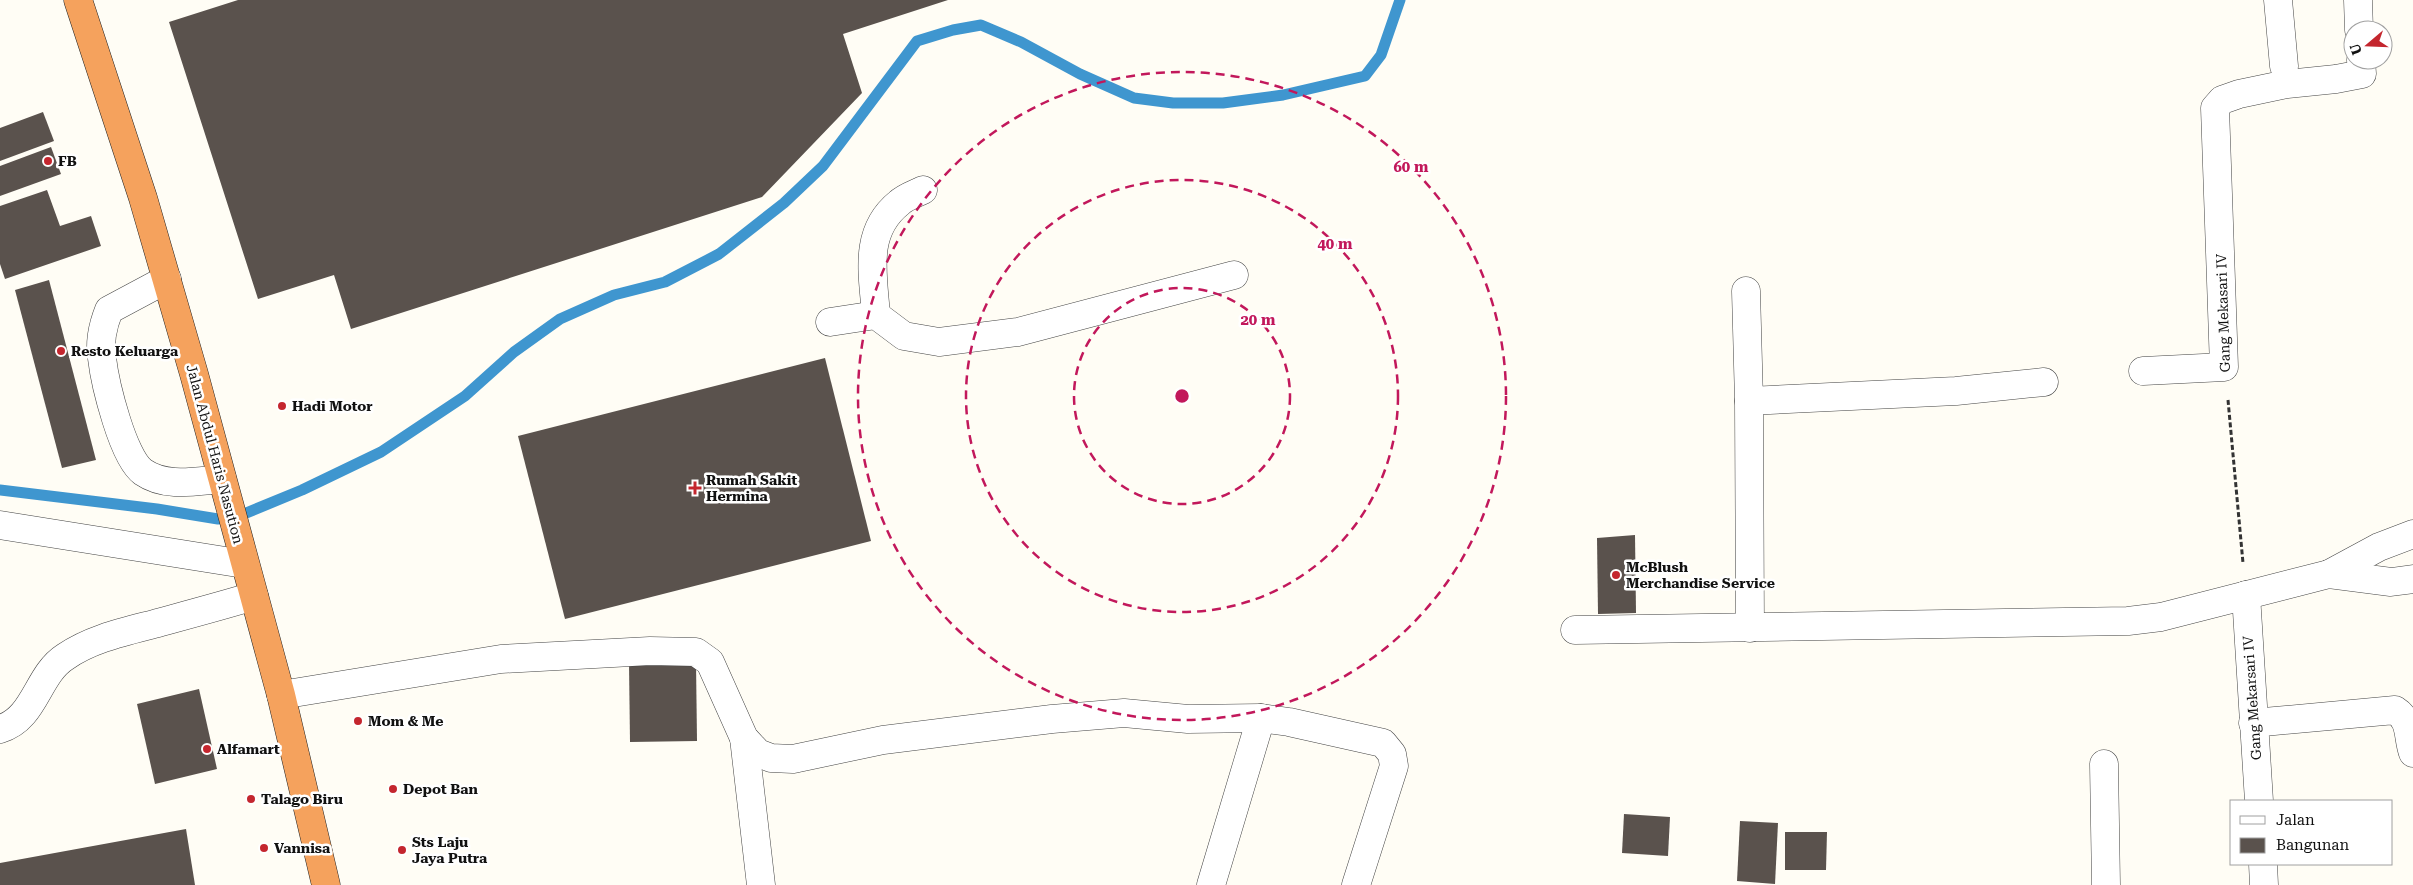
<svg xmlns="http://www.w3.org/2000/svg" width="2413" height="885" viewBox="0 0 2413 885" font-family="'Roboto Serif',serif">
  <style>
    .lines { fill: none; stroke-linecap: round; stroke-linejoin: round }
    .stream { stroke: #3f96cf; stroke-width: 11 }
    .building { fill: #5a524d }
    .minor-casing { stroke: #444; stroke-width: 29 }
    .highway-casing { stroke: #222; stroke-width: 29 }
    .path { stroke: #333; stroke-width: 3; stroke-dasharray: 5 2.5; stroke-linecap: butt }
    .minor { stroke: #fff; stroke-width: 28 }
    .highway { stroke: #f5a25d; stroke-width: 28 }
    .ring { fill: none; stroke: #c2185b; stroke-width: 2.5; stroke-dasharray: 9 6 }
    .poi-dot { fill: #c4262e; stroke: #fff; stroke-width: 2 }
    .labels { text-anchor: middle; stroke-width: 5; stroke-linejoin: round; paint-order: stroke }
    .poi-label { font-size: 14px; font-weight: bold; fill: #111; stroke: #fff; text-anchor: start }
    .street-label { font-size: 14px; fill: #111; stroke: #fff }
    .centre { fill: #c2185b; stroke: #fff; stroke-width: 2.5 }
    .ring-label { font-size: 15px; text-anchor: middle; font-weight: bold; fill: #c2185b; stroke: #fff; stroke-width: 5; stroke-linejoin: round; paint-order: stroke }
  </style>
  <rect width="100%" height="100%" fill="#fffdf5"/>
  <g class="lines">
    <path class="stream" d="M0,490l157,19 61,10 21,-3 63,-26 79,-38 84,-56 49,-44 46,-33 54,-24 51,-13 54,-28 65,-51 39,-37 94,-125 36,-11 28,-5 40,17 59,32 54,24 39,5h50l60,-8 82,-19 16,-21 19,-55"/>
  </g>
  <g class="building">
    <path d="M238,0h710l-105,34 19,59 -100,104 -411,132 -17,-54 -76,24 -89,-277z"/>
    <path d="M43,112l11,29 -54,20v-33z"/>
    <path d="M51,147l10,27 -61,22v-30z"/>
    <path d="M47,190l13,36 31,-10 10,30 -96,33 -5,-15v-58z"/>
    <path d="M49,280l47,180 -34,8 -47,-178z"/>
    <path d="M825,358l46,183 -306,78 -47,-183z"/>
    <path d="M1635,535l1,78 -38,1 -1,-76z"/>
    <path d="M696,662l1,79 -67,1 -1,-79z"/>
    <path d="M199,689l18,80 -62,15 -18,-80z"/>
    <path d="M1624,814l46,3 -2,39 -46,-3z"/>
    <path d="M1740,821l38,2 -3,61 -38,-3z"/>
    <path d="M186,829l9,56h-195v-22z"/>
    <path d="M1785,832h42l-1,38h-41z"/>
  </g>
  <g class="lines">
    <defs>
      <g id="minor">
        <path d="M2278,0l6,66"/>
        <path d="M2358,0l1,30"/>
        <path d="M167,279l-58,31c-6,15 -10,31 -7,48 3,26 21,100 41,114 23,16 53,9 79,7"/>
        <path d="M1746,291l3,110 1,227"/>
        <path d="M876,315c-3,-41 -13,-83 23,-112 6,-6 16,-9 24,-13"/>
        <path d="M830,322l46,-7 28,21 35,6 79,-10 216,-57"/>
        <path d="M2143,371l81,-4 -9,-259 7,-8 17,-6 48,-10 49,-5 26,-5 -1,-14"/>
        <path d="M1749,401l207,-10 88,-9"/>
        <path d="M0,525l244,39"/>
        <path d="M2329,574l50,-27 34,-13"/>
        <path d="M2246,595l13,206"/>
        <path d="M1575,630l553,-9 33,-4 168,-43 62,8 22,-3"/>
        <path d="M281,695l220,-36 149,-8 46,1 14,10 34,76 14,15 13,5 22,1 90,-19 169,-21 72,-6 64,6 73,-1 28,4 94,21 9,11 2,12 -38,119"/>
        <path d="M2253,723l142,-13c17,11 12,27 18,43"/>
        <path d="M0,729c35,-10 37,-54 65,-72 26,-18 58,-25 89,-33 33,-9 67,-18 100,-28"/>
        <path d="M744,738l17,147"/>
        <path d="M2104,764l2,121"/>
        <path d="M2263,864l1,21"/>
        <path d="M1211,885l50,-167"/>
      </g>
      <path id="highway" d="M78,0l65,198 51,176 87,321 45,190"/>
    </defs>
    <use href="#minor" class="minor-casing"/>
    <use href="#highway" class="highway-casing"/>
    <path class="path" d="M2228,400l15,163"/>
    <use href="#minor" class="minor"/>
    <use href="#highway" class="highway"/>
  </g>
  <g class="ring">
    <circle cx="1182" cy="396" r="108"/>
    <circle cx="1182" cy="396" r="216"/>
    <circle cx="1182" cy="396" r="324"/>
  </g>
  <g class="poi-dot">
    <circle cx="48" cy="161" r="5"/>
    <circle cx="61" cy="351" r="5"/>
    <circle cx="282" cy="406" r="5"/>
    <path d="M692.5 480.5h5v5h5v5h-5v5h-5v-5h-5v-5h5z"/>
    <circle cx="1616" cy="575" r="5"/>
    <circle cx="358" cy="721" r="5"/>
    <circle cx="207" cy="749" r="5"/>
    <circle cx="393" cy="789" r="5"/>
    <circle cx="251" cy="799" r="5"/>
    <circle cx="264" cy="848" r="5"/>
    <circle cx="402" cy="850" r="5"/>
  </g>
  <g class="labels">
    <g class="poi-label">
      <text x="58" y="166">FB</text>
      <text x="71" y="356">Resto Keluarga</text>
      <text x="292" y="411">Hadi Motor</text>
      <text x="706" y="485">Rumah Sakit<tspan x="706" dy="16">Hermina</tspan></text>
      <text x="1626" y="572">McBlush<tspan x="1626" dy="16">Merchandise Service</tspan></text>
      <text x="368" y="726">Mom &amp; Me</text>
      <text x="217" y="754">Alfamart</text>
      <text x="403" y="794">Depot Ban</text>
      <text x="261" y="804">Talago Biru</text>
      <text x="412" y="847">Sts Laju<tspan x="412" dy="16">Jaya Putra</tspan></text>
      <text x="274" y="853">Vannisa</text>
    </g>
    <g class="street-label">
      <text transform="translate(2223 313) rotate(-92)" y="5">Gang Mekasari IV</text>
      <text transform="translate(215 454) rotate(75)" y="5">Jalan Abdul Haris Nasution</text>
      <text transform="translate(2252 698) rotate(-94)" y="5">Gang Mekarsari IV</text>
    </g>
  </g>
  <circle cx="1182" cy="396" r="8" class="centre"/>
  <g class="ring-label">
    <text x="1411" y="172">60 m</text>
    <text x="1335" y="249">40 m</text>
    <text x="1258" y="325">20 m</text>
  </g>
  <rect x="2230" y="800" width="162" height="65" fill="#ffffff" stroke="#a0a0a0"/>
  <rect x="2240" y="816" width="25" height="8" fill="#ffffff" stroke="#a0a0a0"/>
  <text x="2276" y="825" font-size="15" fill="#111111">Jalan</text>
  <rect x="2240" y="838" width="25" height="15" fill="#5a524d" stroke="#a0a0a0"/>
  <text x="2276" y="850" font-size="15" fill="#111111">Bangunan</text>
  <g transform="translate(2368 45) rotate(251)"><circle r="24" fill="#ffffff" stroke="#a0a0a0"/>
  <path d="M0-4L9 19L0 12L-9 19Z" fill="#c4262e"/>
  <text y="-8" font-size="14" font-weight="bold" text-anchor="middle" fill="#111111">U</text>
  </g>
</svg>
